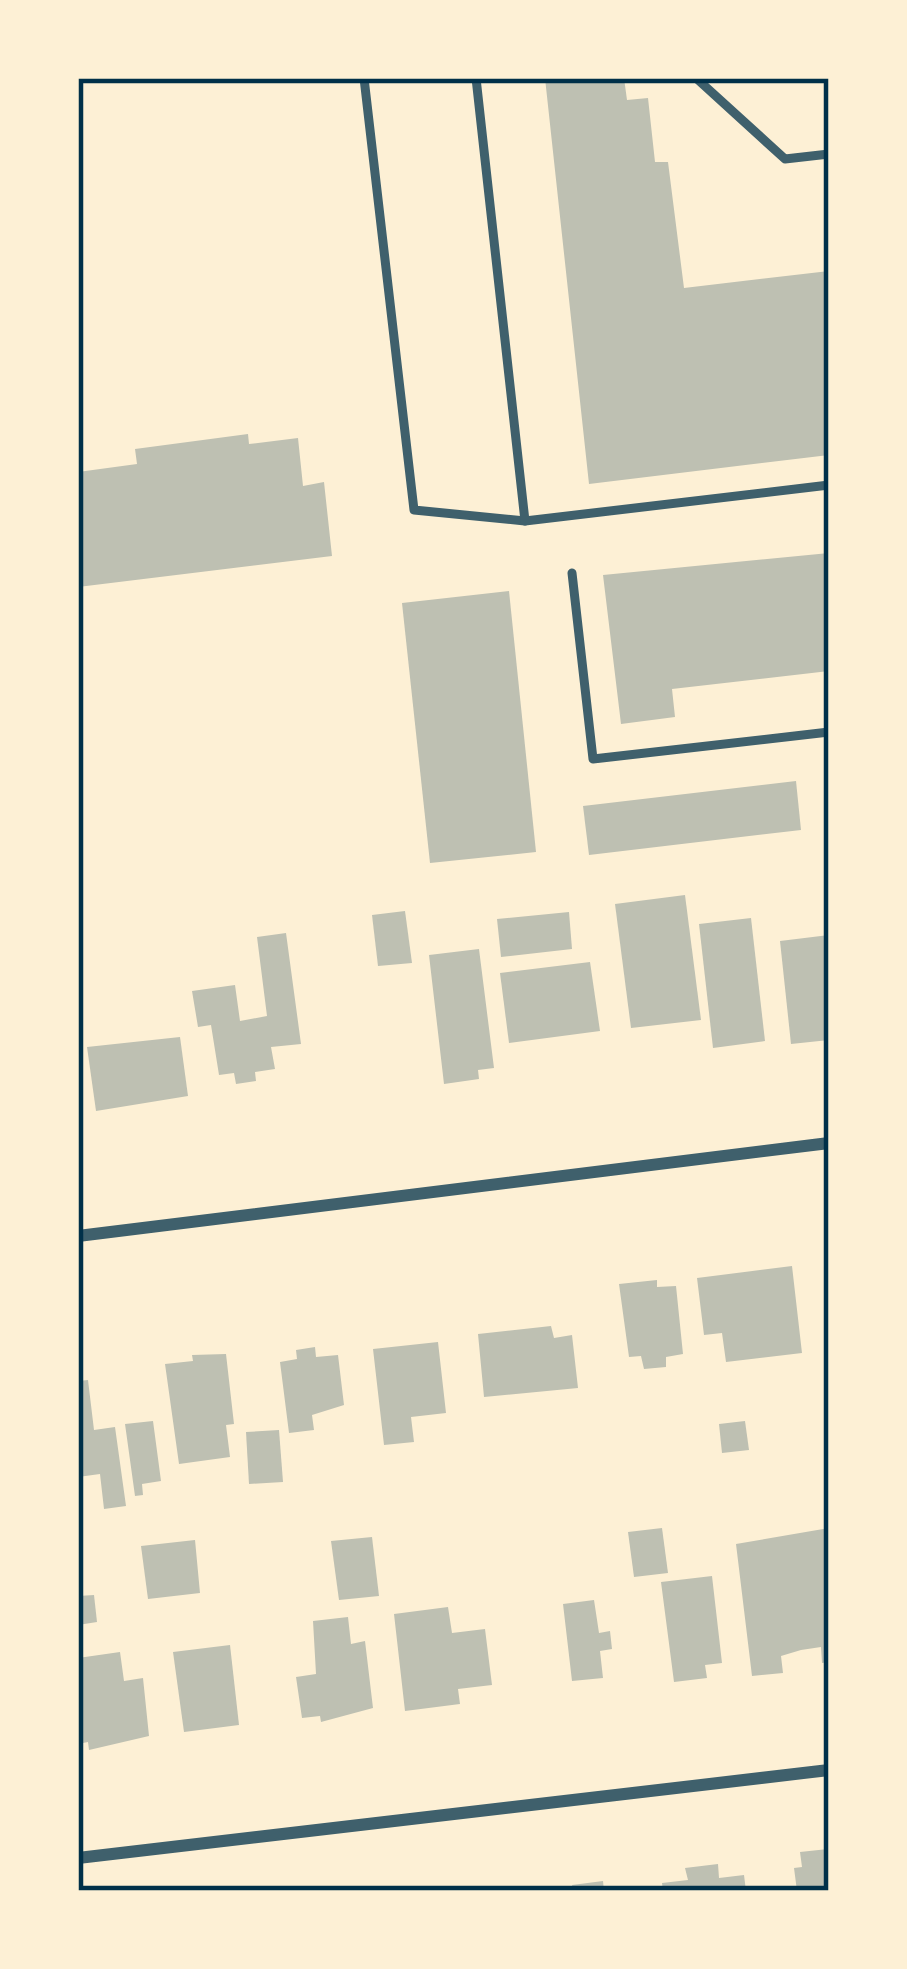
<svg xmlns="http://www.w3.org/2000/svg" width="907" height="1969" viewBox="0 0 907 1969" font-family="Raleway,sans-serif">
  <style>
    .building { fill: #bec0b2 }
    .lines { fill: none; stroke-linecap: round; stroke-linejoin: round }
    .service { stroke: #3f606c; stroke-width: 9 }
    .minor { stroke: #3f606c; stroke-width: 12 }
    .neatline { fill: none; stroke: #003049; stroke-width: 4.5 }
  </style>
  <rect width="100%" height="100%" fill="#fdf0d5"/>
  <g class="building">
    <path d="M545,78h79l3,22 21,-2 7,64h13l16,126 145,-17v184l-240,29z"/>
    <path d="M248,434l1,10 49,-6 5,48 21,-4 8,74 -254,31v-115l59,-8 -2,-15z"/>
    <path d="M829,553v118l-157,18 3,28 -54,7 -18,-149z"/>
    <path d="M509,591l27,261 -106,11 -28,-260z"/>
    <path d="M796,781l5,49 -212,25 -6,-49z"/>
    <path d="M685,895l16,125 -70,8 -16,-124z"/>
    <path d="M405,911l7,52 -34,3 -6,-51z"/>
    <path d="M569,912l3,37 -71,8 -4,-38z"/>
    <path d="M751,918l14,123 -52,7 -14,-124z"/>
    <path d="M286,933l15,111 -30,3 4,22 -20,3 1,9 -20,3 -2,-11 -15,2 -8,-50 -13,2 -6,-36 43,-6 5,36 27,-5 -10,-79z"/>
    <path d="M829,935v105l-38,4 -11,-103z"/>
    <path d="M479,949l15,119 -16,2 1,9 -35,5 -15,-129z"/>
    <path d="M590,962l10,69 -91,12 -9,-70z"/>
    <path d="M180,1037l8,59 -92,15 -9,-64z"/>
    <path d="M792,1266l10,87 -76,9 -4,-29 -18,2 -7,-57z"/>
    <path d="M657,1280v7l19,-1 7,68 -17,3v10l-22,2 -3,-13 -12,1 -10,-73z"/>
    <path d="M551,1326l3,12 18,-3 6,53 -94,9 -6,-63z"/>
    <path d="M438,1342l8,71 -35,4 3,25 -30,3 -11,-96z"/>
    <path d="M315,1347l1,10 22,-2 6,50 -32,10 2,15 -25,3 -9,-71 17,-3 -1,-9z"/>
    <path d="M226,1354l8,70 -8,1 4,32 -51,7 -14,-100 28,-3 -1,-6z"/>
    <path d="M88,1380l6,50 21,-3 11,79 -22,3 -4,-35 -22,3v-96z"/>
    <path d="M153,1421l8,60 -19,3 1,11 -8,1 -10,-72z"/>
    <path d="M745,1421l4,29 -27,3 -3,-29z"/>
    <path d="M279,1430l4,52 -34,2 -3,-52z"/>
    <path d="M662,1528l6,45 -34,4 -6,-45z"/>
    <path d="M829,1528v134l-7,1 -1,-16 -20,3 -20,6 2,17 -31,3 -16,-132z"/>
    <path d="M372,1537l7,59 -40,4 -8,-59z"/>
    <path d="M195,1540l5,53 -52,6 -7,-53z"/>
    <path d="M712,1576l10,87 -17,2 2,13 -33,4 -13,-100z"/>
    <path d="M94,1595l3,27 -19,3v-29z"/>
    <path d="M594,1600l5,33 11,-2 2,18 -12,2 3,27 -31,3 -9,-77z"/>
    <path d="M448,1607l4,26 33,-4 7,56 -34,4 2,15 -55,7 -11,-97z"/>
    <path d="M348,1617l3,27 14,-3 8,67 -52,14 -1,-6 -18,2 -6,-41 20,-3 -3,-53z"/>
    <path d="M230,1645l9,80 -55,7 -11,-80z"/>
    <path d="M120,1652l4,29 19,-3 6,58 -60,14 -1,-8 -10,2v-86z"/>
    <path d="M828,1849l1,42h-32l-3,-23 8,-1 -2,-15z"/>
    <path d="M718,1864l1,14 25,-3 2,16h-83l-1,-8 26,-3 -3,-12z"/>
    <path d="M603,1881l1,10h-30l-2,-6z"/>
  </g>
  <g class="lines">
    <g class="service">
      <path d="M364,78l50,432 111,11"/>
      <path d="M476,78l49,443 304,-36"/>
      <path d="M696,78l89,81 44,-5"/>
      <path d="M572,573l21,186 236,-27"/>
    </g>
    <g class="minor">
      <path d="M78,1236l751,-93"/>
      <path d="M78,1858l751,-88"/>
    </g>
  </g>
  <rect width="907" height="1969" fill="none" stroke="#fdf0d5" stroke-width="162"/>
  <rect x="81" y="81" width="745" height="1807" class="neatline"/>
</svg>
